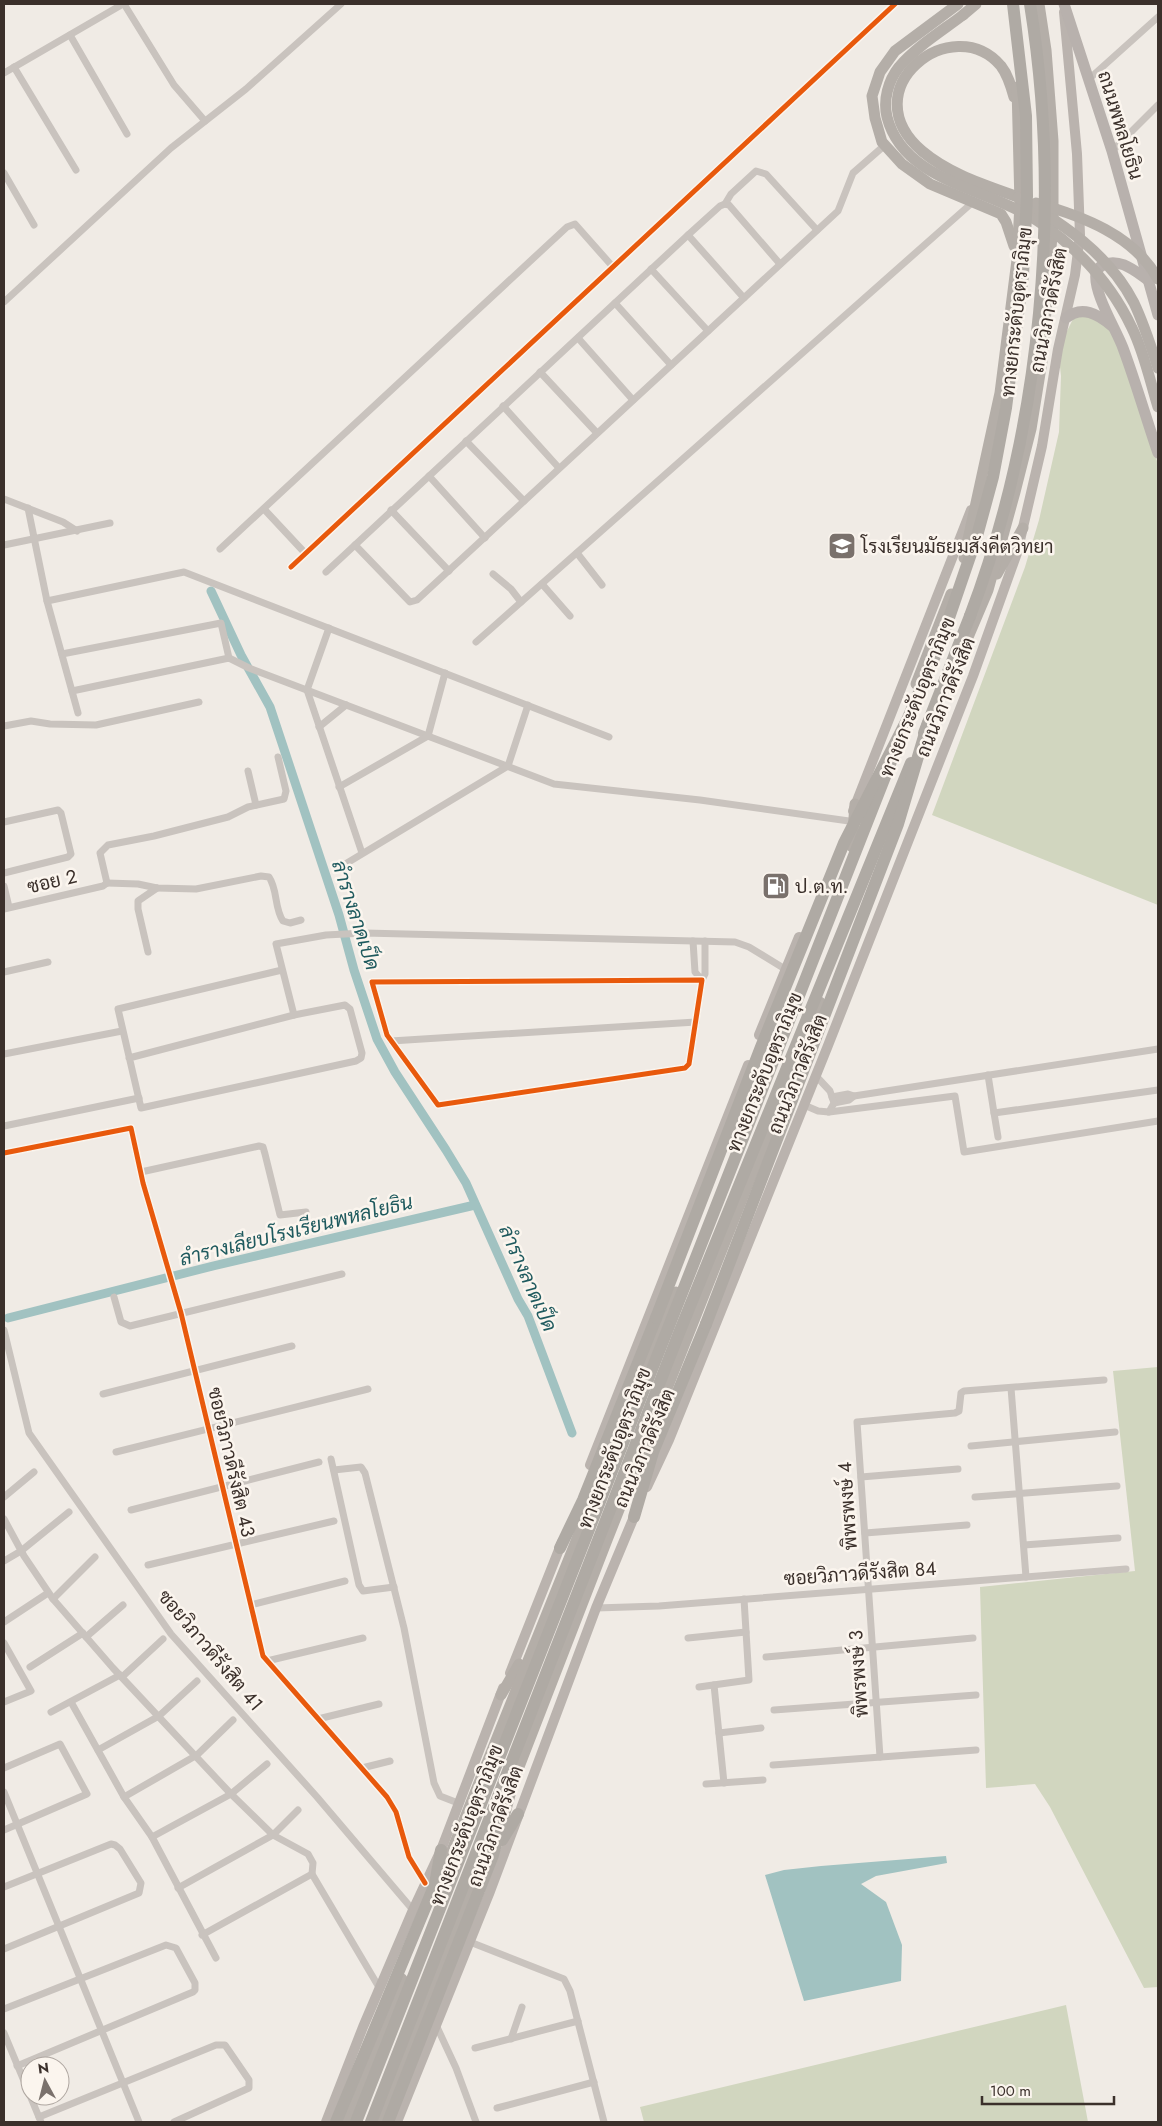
<svg xmlns="http://www.w3.org/2000/svg" width="1162" height="2126" viewBox="0 0 1162 2126" font-family="Jost,Sarabun,sans-serif">
  <style>
    .green { fill: #d1d6bf }
    .water { fill: #a1c2c1 }
    .lines { fill: none; stroke-linecap: round; stroke-linejoin: round }
    .canal { stroke: #a1c2c1; stroke-width: 9 }
    .minor { stroke: #c9c3be; stroke-width: 7 }
    .secondary { stroke: #bab3ae; stroke-width: 10 }
    .primary { stroke: #b8b1ad; stroke-width: 11 }
    .trunk { stroke: #b4aea8; stroke-width: 11 }
    .motorway { stroke: #afaaa4; stroke-width: 12 }
    .trunk-bridge { stroke: #b4aea8; stroke-width: 11 }
    .motorway-bridge { stroke: #afaaa4; stroke-width: 12 }
    .cycleway-casing { stroke: #fbf5ee; stroke-width: 8 }
    .cycleway { stroke: #e8590c; stroke-width: 5 }
    .labels { text-anchor: middle; stroke-width: 5; stroke-linejoin: round; paint-order: stroke }
    .street-label { font-size: 19px; fill: #3b302b; stroke: #fbf5ee }
    .poi-label { font-size: 19px; fill: #3b302b; stroke: #fbf5ee; text-anchor: start }
    .water-label { font-size: 20px; font-style: italic; fill: #1f5a5e; stroke: #fbf5ee }
  </style>
  <rect width="100%" height="100%" fill="#f0ebe5"/>
  <g class="green">
    <path d="M1075,315h24l16,19 43,130v441l-226,-90 93,-248 14,-47 20,-88 2,-56 -3,-27z"/>
    <path d="M1158,1367v620l-14,1 -94,-181 -15,-23 -49,4 -6,-201 155,-16 -22,-200z"/>
    <path d="M1066,2005l22,117h-444l-4,-15z"/>
  </g>
  <path class="water" d="M946,1856l1,7 -71,13 -15,8 25,18 16,43 -1,36 -97,20 -39,-126 19,-5 37,-4z"/>
  <g class="lines">
    <g class="canal">
      <path d="M211,591l30,64 29,52 69,208 15,55 23,69 18,33 51,78 20,33 52,116 10,17 44,117"/>
      <path d="M8,1318l205,-52 262,-61"/>
    </g>
    <g class="minor">
      <path d="M124,4l50,81 31,36"/>
      <path d="M70,35l57,99"/>
      <path d="M14,67l62,103"/>
      <path d="M4,73l119,-69"/>
      <path d="M1089,79l69,-62"/>
      <path d="M1112,151l46,-46"/>
      <path d="M4,173l30,52"/>
      <path d="M725,204l4,1 51,59"/>
      <path d="M688,235l56,63"/>
      <path d="M651,269l57,62"/>
      <path d="M4,302l167,-154 75,-59 95,-85"/>
      <path d="M615,303l56,62"/>
      <path d="M578,338l55,62"/>
      <path d="M540,372l57,61"/>
      <path d="M503,406l56,62"/>
      <path d="M466,441l58,60"/>
      <path d="M429,476l56,62"/>
      <path d="M4,499l59,23 14,9"/>
      <path d="M28,508l19,93 31,112"/>
      <path d="M264,509l41,44"/>
      <path d="M391,510l58,61"/>
      <path d="M4,545l106,-22"/>
      <path d="M355,545l55,57 7,-2 421,-389 15,-38 32,-28"/>
      <path d="M220,549l347,-322 8,-3 38,43"/>
      <path d="M577,553l25,32"/>
      <path d="M291,567l604,-563"/>
      <path d="M326,572l362,-337 32,-29 5,-2 6,-10 25,-23 10,3 51,56"/>
      <path d="M493,574l18,15 10,13"/>
      <path d="M542,584l28,32"/>
      <path d="M47,601l137,-29 425,165"/>
      <path d="M329,628l-22,62 55,163"/>
      <path d="M476,642l497,-440"/>
      <path d="M62,654l159,-31 8,35"/>
      <path d="M72,691l157,-33 20,10 305,116 146,16 149,21"/>
      <path d="M4,726l27,-5 19,3 46,1 103,-23"/>
      <path d="M319,727l27,-22"/>
      <path d="M248,771l8,34"/>
      <path d="M339,787l89,-51 17,-63"/>
      <path d="M4,822l54,-12 3,3 10,41 -3,3 -64,16"/>
      <path d="M342,866l166,-100 20,-61"/>
      <path d="M107,883l-7,-30 8,-8 46,-9 74,-19 20,-10 36,-8 2,-8 -8,-34"/>
      <path d="M107,883l31,1 19,4 39,1 65,-13 8,1c9,13 5,31 14,44l7,2 11,-3"/>
      <path d="M4,886l5,21"/>
      <path d="M4,909l99,-23 4,-3"/>
      <path d="M693,941l2,31 7,8 3,-6v-33"/>
      <path d="M148,952l-10,-43v-8l19,-13"/>
      <path d="M4,972l44,-10"/>
      <path d="M702,980l-13,84 -4,4 -247,37 -51,-70 -15,-53z"/>
      <path d="M294,1015l-18,-71 50,-9 38,-2 371,9 14,5 36,22"/>
      <path d="M391,1041l305,-19"/>
      <path d="M4,1054l118,-23"/>
      <path d="M129,1058l165,-43 51,-10 5,4 12,44 -1,5 -5,3 -215,47 -23,-99 164,-39"/>
      <path d="M988,1075l6,38 164,-23"/>
      <path d="M854,1096l304,-47"/>
      <path d="M832,1097l16,-3 6,2 -5,4 -15,3"/>
      <path d="M804,1105l14,6 11,1 5,-9 -4,-12 -14,-15"/>
      <path d="M829,1112l126,-16 9,56 194,-31"/>
      <path d="M994,1113l4,24"/>
      <path d="M4,1126l135,-28"/>
      <path d="M4,1153l127,-25 12,55 38,130 82,343 124,141 9,15 13,45 16,26"/>
      <path d="M141,1172l118,-26 4,1 2,7 15,61 26,-3"/>
      <path d="M114,1297l7,25 9,4 212,-52"/>
      <path d="M4,1330l25,103 142,201 146,163 96,113"/>
      <path d="M1011,1388l15,189"/>
      <path d="M103,1394l189,-48"/>
      <path d="M971,1446l144,-14"/>
      <path d="M116,1452l252,-63"/>
      <path d="M331,1459l28,126 4,6 31,-4"/>
      <path d="M334,1470l27,-3 4,6 39,155 30,155 6,13 18,7"/>
      <path d="M861,1477l97,-8"/>
      <path d="M4,1497l30,-25"/>
      <path d="M975,1497l142,-11"/>
      <path d="M131,1510l188,-48"/>
      <path d="M4,1519l20,37 29,43 60,69 118,126 42,41 35,19 5,9 -1,11 68,115"/>
      <path d="M865,1533l102,-8"/>
      <path d="M1024,1545l94,-7"/>
      <path d="M4,1561l17,-10 48,-39"/>
      <path d="M148,1565l186,-44"/>
      <path d="M53,1599l42,-42"/>
      <path d="M251,1605l94,-24"/>
      <path d="M596,1608l63,-2 467,-37"/>
      <path d="M4,1622l44,-29"/>
      <path d="M86,1637l37,-32"/>
      <path d="M688,1638l58,-6"/>
      <path d="M4,1643l27,48 -27,11"/>
      <path d="M766,1657l207,-19"/>
      <path d="M267,1661l96,-23"/>
      <path d="M30,1667l53,-34"/>
      <path d="M122,1677l41,-38"/>
      <path d="M714,1685l10,98"/>
      <path d="M699,1687l50,-7 -5,-81"/>
      <path d="M71,1702l53,95 28,40 64,121"/>
      <path d="M774,1710l202,-15"/>
      <path d="M51,1712l69,-37"/>
      <path d="M318,1719l61,-15"/>
      <path d="M719,1733l42,-5"/>
      <path d="M98,1750l61,-34 38,-35"/>
      <path d="M880,1757l-23,-335 98,-9 4,-2 2,-18 3,-2 140,-11"/>
      <path d="M773,1765l203,-15"/>
      <path d="M4,1768l56,-24 27,50 -83,36"/>
      <path d="M362,1768l28,-7"/>
      <path d="M706,1784l57,-4"/>
      <path d="M4,1792l135,330"/>
      <path d="M124,1797l73,-42 36,-35"/>
      <path d="M152,1837l79,-43 36,-30"/>
      <path d="M4,1887l107,-43 4,1 5,4 21,34 -2,10 -135,56"/>
      <path d="M178,1888l95,-53 25,-25"/>
      <path d="M202,1935l110,-61"/>
      <path d="M470,1942l94,37 6,12 34,131"/>
      <path d="M4,2009l162,-64 10,3 19,35v7l-2,2 -176,74"/>
      <path d="M437,2027l19,41 20,54"/>
      <path d="M4,2033l37,89"/>
      <path d="M511,2039l11,-32"/>
      <path d="M475,2048l103,-27"/>
      <path d="M497,2108l97,-26"/>
      <path d="M39,2117l177,-72h9l24,35v8l-75,34"/>
    </g>
    <g class="secondary">
      <path d="M853,811l118,-301"/>
      <path d="M759,1035l40,-98"/>
      <path d="M590,1465l158,-400"/>
      <path d="M647,1487l22,-47 158,-392 146,-372 44,-123 25,-107 16,-97 17,-74 5,-40 -3,-81 -13,-142"/>
      <path d="M510,1673l52,-131"/>
      <path d="M326,2122l37,-95 50,-117 28,-60 62,-162"/>
      <path d="M397,2122l92,-228 107,-286 40,-96"/>
    </g>
    <g class="primary">
      <path d="M1064,4l48,147 46,164"/>
      <path d="M1148,280c-13,-9 -29,-23 -45,-15 -4,2 -6,4 -7,8 -3,20 20,56 27,75 13,35 23,70 35,105"/>
      <path d="M1066,318c16,-13 32,-4 46,8"/>
    </g>
    <g class="trunk">
      <path d="M958,4l-63,47 -15,21 -8,24 3,22 7,24 20,22 28,20 71,30 5,8 8,24"/>
      <path d="M963,15l13,-11"/>
      <path d="M1014,97c-3,-11 -6,-22 -13,-31 -48,-57 -151,23 -79,85 27,23 63,34 96,46"/>
      <path d="M964,558l36,-165 17,-133 3,-56 -3,-117"/>
      <path d="M997,574l26,-46"/>
      <path d="M963,649l25,-59 27,-98 16,-63 11,-68 11,-138v-82l-7,-91 -7,-46"/>
      <path d="M916,684l35,-90"/>
      <path d="M852,847l3,-43"/>
      <path d="M501,1695l18,-31"/>
      <path d="M510,1790l97,-250 213,-538"/>
      <path d="M438,1885l238,-593"/>
      <path d="M347,2122l55,-143"/>
      <path d="M378,2122l119,-298"/>
    </g>
    <g class="motorway">
      <path d="M924,733l46,-117"/>
      <path d="M634,1517l19,-65 53,-128"/>
      <path d="M560,1548l23,-48 73,-182"/>
      <path d="M502,1840l16,-26"/>
      <path d="M336,2122l99,-238 6,-34"/>
      <path d="M356,2122l536,-1363"/>
      <path d="M371,2122l308,-789 232,-570"/>
      <path d="M388,2122l105,-267 20,-73"/>
    </g>
    <g class="trunk-bridge">
      <path d="M963,15c-21,16 -47,32 -64,52 -11,14 -16,33 -12,50 16,63 97,71 144,100 11,6 22,15 31,22 29,24 54,55 70,89 12,24 18,53 26,79"/>
      <path d="M1018,197c45,27 91,57 116,106 10,21 17,43 24,65"/>
      <path d="M1036,203c46,13 98,32 122,76"/>
    </g>
    <g class="motorway-bridge">
      <path d="M970,616c72,-190 92,-413 60,-612"/>
      <path d="M656,1318l105,-271 83,-204 64,-125 32,-74 37,-108 16,-59 13,-69 17,-133 4,-79 -1,-80 -13,-112"/>
      <path d="M706,1324l192,-500 30,-101"/>
    </g>
    <defs>
      <g id="cycleway">
        <path d="M291,567l604,-563"/>
        <path d="M702,980l-13,84 -4,4 -247,37 -51,-70 -15,-53z"/>
        <path d="M4,1153l127,-25 12,55 38,130 82,343 124,141 9,15 13,45 16,26"/>
      </g>
    </defs>
    <use href="#cycleway" class="cycleway-casing"/>
    <use href="#cycleway" class="cycleway"/>
  </g>
  <defs>
    <symbol id="school-square" viewBox="-11 -11 22 22"><rect x="-9" y="-9" width="18" height="18" rx="4" fill="#7a716c" stroke="#fbf5ee"/><path d="M0-5L7-2L0 1L-7-2ZM-4 1L0 2.5L4 1V4Q0 6-4 4Z" fill="#fff"/></symbol>
    <symbol id="fuel-square" viewBox="-11 -11 22 22"><rect x="-9" y="-9" width="18" height="18" rx="4" fill="#7a716c" stroke="#fbf5ee"/><path d="M-5.5-6h7V0h2V4h1.3V-2.5L3-4.5l.8-.8L6-3V5H2.5V1h-1V6h-7ZM-4.2-4.7v3.2H.2V-4.7Z" fill="#fff"/></symbol>
  </defs>
  <g fill-rule="evenodd">
    <use href="#school-square" x="826" y="530" width="32" height="32"/>
    <use href="#fuel-square" x="760" y="870" width="32" height="32"/>
  </g>
  <g class="labels">
    <g class="street-label">
      <text transform="translate(1121 125) rotate(73)" y="7">ถนนพหลโยธิน</text>
      <text transform="translate(1048 310) rotate(-79)" y="7">ถนนวิภาวดีรังสิต</text>
      <text transform="translate(1016 312) rotate(-84)" y="7">ทางยกระดับอุตราภิมุข</text>
      <text transform="translate(917 697) rotate(-68)" y="7">ทางยกระดับอุตราภิมุข</text>
      <text transform="translate(945 697) rotate(-68)" y="7">ถนนวิภาวดีรังสิต</text>
      <text transform="translate(52 881) rotate(-13)" y="7">ซอย 2</text>
      <text transform="translate(764 1072) rotate(-68)" y="7">ทางยกระดับอุตราภิมุข</text>
      <text transform="translate(797 1074) rotate(-68)" y="7">ถนนวิภาวดีรังสิต</text>
      <text transform="translate(614 1448) rotate(-69)" y="7">ทางยกระดับอุตราภิมุข</text>
      <text transform="translate(644 1448) rotate(-67)" y="7">ถนนวิภาวดีรังสิต</text>
      <text transform="translate(232 1462) rotate(77)" y="7">ซอยวิภาวดีรังสิต 43</text>
      <text transform="translate(847 1506) rotate(-94)" y="7">พิพรพงษ์ 4</text>
      <text transform="translate(860 1573) rotate(-4)" y="7">ซอยวิภาวดีรังสิต 84</text>
      <text transform="translate(211 1650) rotate(50)" y="7">ซอยวิภาวดีรังสิต 41</text>
      <text transform="translate(858 1674) rotate(-94)" y="7">พิพรพงษ์ 3</text>
      <text transform="translate(466 1825) rotate(-69)" y="7">ทางยกระดับอุตราภิมุข</text>
      <text transform="translate(495 1826) rotate(-70)" y="7">ถนนวิภาวดีรังสิต</text>
    </g>
    <g class="poi-label">
      <text x="861" y="553">โรงเรียนมัธยมสังคีตวิทยา</text>
      <text x="795" y="893">ป.ต.ท.</text>
    </g>
    <g class="water-label">
      <text transform="translate(356 915) rotate(72)" y="7">ลำรางลาดเป็ด</text>
      <text transform="translate(296 1230) rotate(-14)" y="7">ลำรางเลียบโรงเรียนพหลโยธิน</text>
      <text transform="translate(528 1278) rotate(66)" y="7">ลำรางลาดเป็ด</text>
    </g>
  </g>
  <rect width="1162" height="2126" fill="none" stroke="#3b302b" stroke-width="10"/>
  <g transform="translate(45 2081) rotate(353)"><circle r="24" fill="#fbf5ee" stroke="#aea6a0"/>
  <path d="M0-4L9 19L0 12L-9 19Z" fill="#7a716c"/>
  <text y="-8" font-size="14" font-weight="bold" text-anchor="middle" fill="#3b302b">N</text>
  </g>
  <path d="M982 2096v8h132v-8" fill="none" stroke="#3b302b" stroke-width="2.5"/>
  <text x="990" y="2096" font-size="15" fill="#3b302b" stroke="#fbf5ee" stroke-width="4" paint-order="stroke">100 m</text>
</svg>
